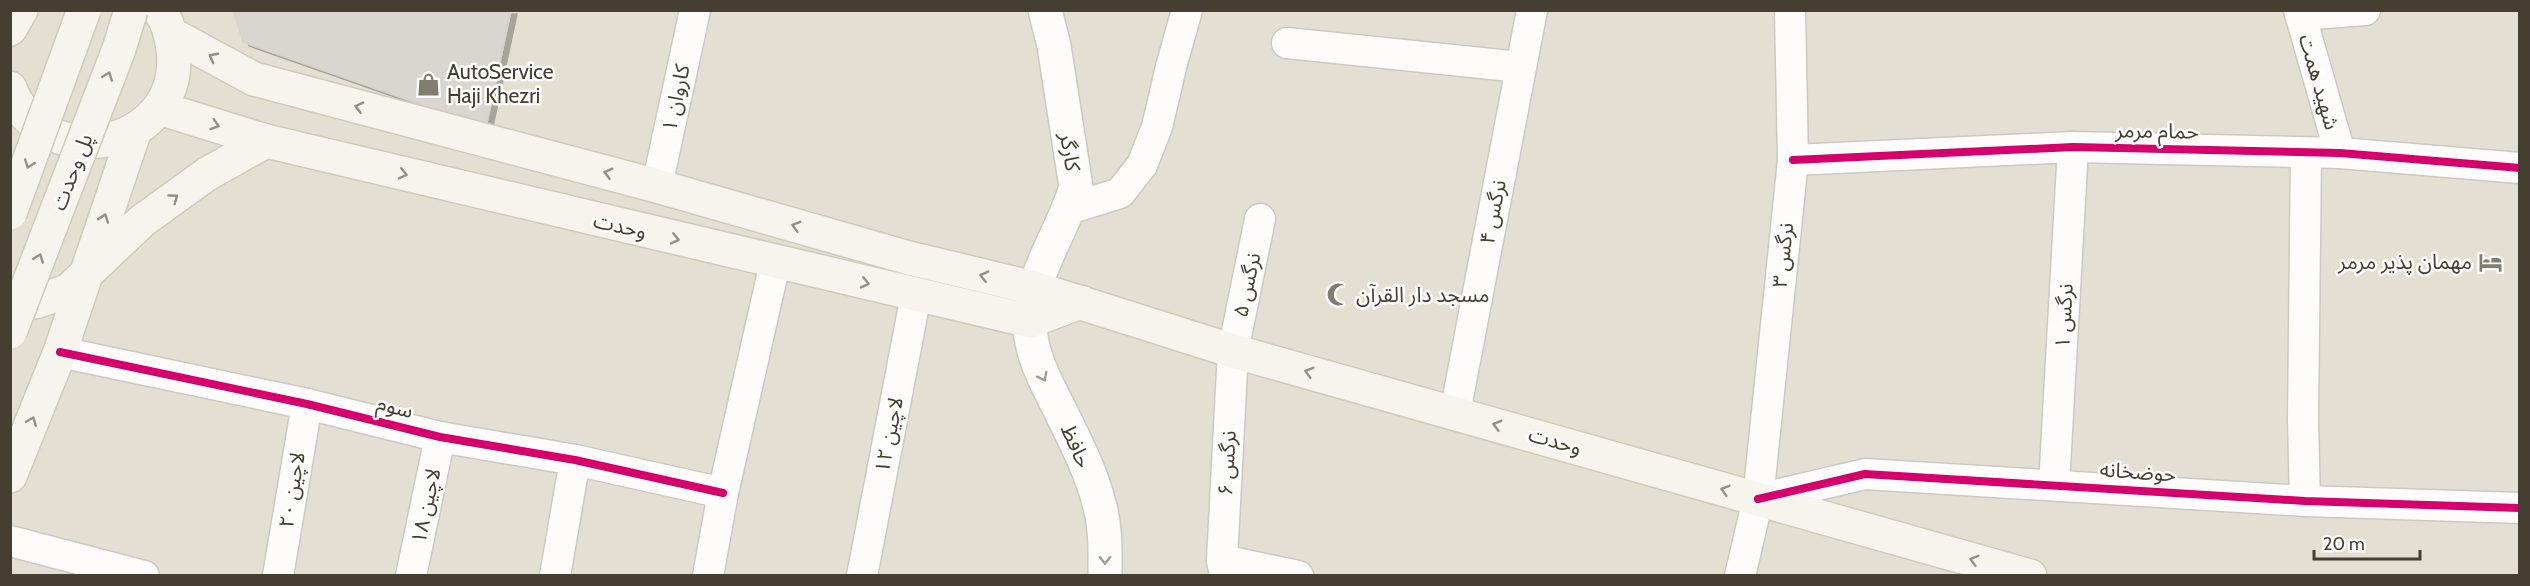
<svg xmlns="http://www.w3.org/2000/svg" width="2530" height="586" viewBox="0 0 2530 586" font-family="Cabin,'Noto Sans Arabic',sans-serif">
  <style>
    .residential { fill: #e4dfd3 }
    .building { fill: #d8d6cf; stroke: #d7d4cc; stroke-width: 1.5; filter: url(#shadow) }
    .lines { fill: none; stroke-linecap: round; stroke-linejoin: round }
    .minor-casing { stroke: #cbc9c2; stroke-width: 33 }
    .tertiary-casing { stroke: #cbc9c2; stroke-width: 36 }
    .secondary-casing { stroke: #cfcbbc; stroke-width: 36 }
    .minor { stroke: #fdfcfb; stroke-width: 30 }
    .tertiary { stroke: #fdfcfb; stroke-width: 33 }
    .secondary { stroke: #f6f4ed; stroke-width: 33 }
    .secondary-bridge-casing { stroke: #cfcbbc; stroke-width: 36; stroke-linecap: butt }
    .secondary-bridge { stroke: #f6f4ed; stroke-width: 33 }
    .cycleway-casing { stroke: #fff; stroke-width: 11 }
    .cycleway { stroke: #d6006c; stroke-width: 8 }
    .oneway { stroke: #959086 }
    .oneway2 { stroke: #a19e96 }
    .labels { text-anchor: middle; stroke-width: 5; stroke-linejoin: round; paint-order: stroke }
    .poi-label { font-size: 21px; fill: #453f32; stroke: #fff; text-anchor: start }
    .street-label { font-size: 21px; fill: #453f32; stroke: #fff }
  </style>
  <defs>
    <filter id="shadow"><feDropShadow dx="6" dy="4" stdDeviation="0" flood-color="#0004"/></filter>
  </defs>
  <rect width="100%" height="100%" fill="#efede6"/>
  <rect class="residential" x="11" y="11" width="2508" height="564"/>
  <path class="building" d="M233,10h278l-25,117 -243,-85z"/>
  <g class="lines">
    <defs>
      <g id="minor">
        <path d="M2299,10l41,143"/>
        <path d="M2300,15l65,-5"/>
        <path d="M1287,43l233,24"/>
        <path d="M1793,160l280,-13 267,6 180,15"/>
        <path d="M657,186l38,-176"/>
        <path d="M1069,209l51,-16 22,-28 15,-38 14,-60 16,-57"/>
        <path d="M60,352l247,52 133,33 135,23 148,33"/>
        <path d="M1455,413l77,-403"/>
        <path d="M2054,485l19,-338"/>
        <path d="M1758,499l107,-25 440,27 215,7"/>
        <path d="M2305,501l-2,-81 3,-267"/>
        <path d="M10,541l134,35"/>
        <path d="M1222,560l76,16"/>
        <path d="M278,576l29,-172"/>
        <path d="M411,576l29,-139"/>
        <path d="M555,576l20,-116"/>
        <path d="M708,576l15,-83 52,-230"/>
        <path d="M862,576l54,-281"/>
        <path d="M1225,576l-3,-16 11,-209 27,-132"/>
        <path d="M1740,576l18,-77 35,-339 -3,-150"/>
      </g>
      <path id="tertiary" d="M1045,10l9,36 22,141c-13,44 -45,86 -46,133 -1,33 16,62 30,90 14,29 31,61 39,93 7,23 6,49 6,73"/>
      <g id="secondary">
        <path d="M10,29l11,-19"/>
        <path d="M171,34l83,45 403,107 252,72 125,30 199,63 797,225"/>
        <path d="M10,88c34,91 176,59 163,-39 -2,-14 -5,-28 -14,-39"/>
        <path d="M159,108l107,33 764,180 51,-19"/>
        <path d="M10,301l25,1 33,-11 74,-70 65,-47 59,-33"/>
        <path d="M10,476l50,-124 75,-222"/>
      </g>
    </defs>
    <use href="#minor" class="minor-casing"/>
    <use href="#tertiary" class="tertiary-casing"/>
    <use href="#secondary" class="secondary-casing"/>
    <use href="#minor" class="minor"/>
    <use href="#tertiary" class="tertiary"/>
    <use href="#secondary" class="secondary"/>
    <defs>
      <g id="secondary-bridge">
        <path d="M10,213l74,-203"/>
        <path d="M10,332l109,-283 12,-39"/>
      </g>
    </defs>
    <use href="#secondary-bridge" class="secondary-bridge-casing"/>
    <use href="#secondary-bridge" class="secondary-bridge"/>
    <defs>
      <g id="cycleway">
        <path d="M1793,160l280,-13 267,6 180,15"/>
        <path d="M60,352l247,52 133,33 135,23 148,33"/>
        <path d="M1758,499l107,-25 440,27 215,7"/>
      </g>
    </defs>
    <use href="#cycleway" class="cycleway-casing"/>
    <use href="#cycleway" class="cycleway"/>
  </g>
  <defs><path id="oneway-chevron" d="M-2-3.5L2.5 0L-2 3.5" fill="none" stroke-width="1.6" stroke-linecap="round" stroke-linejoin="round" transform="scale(1.5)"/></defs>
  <g class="oneway">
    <use href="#oneway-chevron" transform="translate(213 57) rotate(-152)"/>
    <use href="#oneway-chevron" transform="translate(108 76) rotate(-69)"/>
    <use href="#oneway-chevron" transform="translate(359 107) rotate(-165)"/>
    <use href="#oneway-chevron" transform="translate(215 125) rotate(18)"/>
    <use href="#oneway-chevron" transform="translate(29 164) rotate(110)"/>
    <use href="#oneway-chevron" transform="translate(608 173) rotate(-165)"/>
    <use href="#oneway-chevron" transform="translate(403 174) rotate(13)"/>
    <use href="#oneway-chevron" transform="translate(174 198) rotate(-36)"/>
    <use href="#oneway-chevron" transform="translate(104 218) rotate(-71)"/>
    <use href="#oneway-chevron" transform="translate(796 226) rotate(-164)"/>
    <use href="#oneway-chevron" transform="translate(675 239) rotate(13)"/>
    <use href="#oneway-chevron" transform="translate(39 258) rotate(-69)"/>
    <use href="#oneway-chevron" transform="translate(984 276) rotate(-167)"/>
    <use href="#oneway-chevron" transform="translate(865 283) rotate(13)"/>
    <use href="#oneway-chevron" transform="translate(1309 372) rotate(-164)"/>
    <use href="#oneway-chevron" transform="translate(32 421) rotate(-68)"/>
    <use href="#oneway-chevron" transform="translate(1497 425) rotate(-164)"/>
    <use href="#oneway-chevron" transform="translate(1725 490) rotate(-164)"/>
    <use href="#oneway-chevron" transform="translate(1974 560) rotate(-164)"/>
  </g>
  <g class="oneway2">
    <use href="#oneway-chevron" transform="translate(1043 377) rotate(63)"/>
    <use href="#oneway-chevron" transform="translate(1105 560) rotate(90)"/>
  </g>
  <defs>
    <symbol id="shop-bare" viewBox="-9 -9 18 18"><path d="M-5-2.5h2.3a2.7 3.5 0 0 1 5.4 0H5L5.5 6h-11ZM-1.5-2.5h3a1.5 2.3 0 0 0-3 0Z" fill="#807c71" stroke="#fff" stroke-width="2.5" paint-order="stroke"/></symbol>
    <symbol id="hotel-bare" viewBox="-9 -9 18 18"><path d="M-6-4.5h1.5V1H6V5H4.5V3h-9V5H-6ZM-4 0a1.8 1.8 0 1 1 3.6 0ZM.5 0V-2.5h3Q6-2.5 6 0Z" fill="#807c71" stroke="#fff" stroke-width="2.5" paint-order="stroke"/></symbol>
    <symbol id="mosque-bare" viewBox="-9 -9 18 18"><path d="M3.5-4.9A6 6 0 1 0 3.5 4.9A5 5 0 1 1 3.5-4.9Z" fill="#807c71" stroke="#fff" stroke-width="2.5" paint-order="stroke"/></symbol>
  </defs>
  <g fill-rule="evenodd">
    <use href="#shop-bare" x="412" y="68" width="33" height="33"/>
    <use href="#hotel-bare" x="2474" y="246" width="33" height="33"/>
    <use href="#mosque-bare" x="1322" y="278" width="33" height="33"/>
  </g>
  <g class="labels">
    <g class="poi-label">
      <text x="447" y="79">AutoService<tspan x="447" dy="24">Haji Khezri</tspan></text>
      <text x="2472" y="269" text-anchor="end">مهمان پذیر مرمر</text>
      <text x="1356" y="302">مسجد دار القرآن</text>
    </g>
    <g class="street-label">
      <text transform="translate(2319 82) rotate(74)" y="7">شهید همت</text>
      <text transform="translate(676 98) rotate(-78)" y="7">کاروان ۱</text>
      <text transform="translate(2157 131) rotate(1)" y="7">حمام مرمر</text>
      <text transform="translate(1070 152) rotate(81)" y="7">کارگر</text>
      <text transform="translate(72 172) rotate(-69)" y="7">پل وحدت</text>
      <text transform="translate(1493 212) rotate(-79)" y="7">نرگس ۴</text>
      <text transform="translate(620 226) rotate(13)" y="7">وحدت</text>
      <text transform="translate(1783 255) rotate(-84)" y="7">نرگس ۳</text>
      <text transform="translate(1247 285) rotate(-78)" y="7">نرگس ۵</text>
      <text transform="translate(2064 316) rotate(-87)" y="7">نرگس ۱</text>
      <text transform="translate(395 407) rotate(14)" y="7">سوم</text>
      <text transform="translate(889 435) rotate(-79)" y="7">لاچین ۱۲</text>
      <text transform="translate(1555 441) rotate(16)" y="7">وحدت</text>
      <text transform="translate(1076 446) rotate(66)" y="7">حافظ</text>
      <text transform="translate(1227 463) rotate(-87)" y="7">نرگس ۶</text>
      <text transform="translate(2138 472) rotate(4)" y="7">حوضخانه</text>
      <text transform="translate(292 490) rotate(-81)" y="7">لاچین ۲۰</text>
      <text transform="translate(426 506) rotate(-78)" y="7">لاچین ۱۸</text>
    </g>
  </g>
  <rect width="2530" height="586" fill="none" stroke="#453f32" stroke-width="24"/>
  <path d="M2314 550v9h106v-9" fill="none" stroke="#453f32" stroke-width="3"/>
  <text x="2323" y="550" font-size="18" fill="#453f32" stroke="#ffffff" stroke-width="4.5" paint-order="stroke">20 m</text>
</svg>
